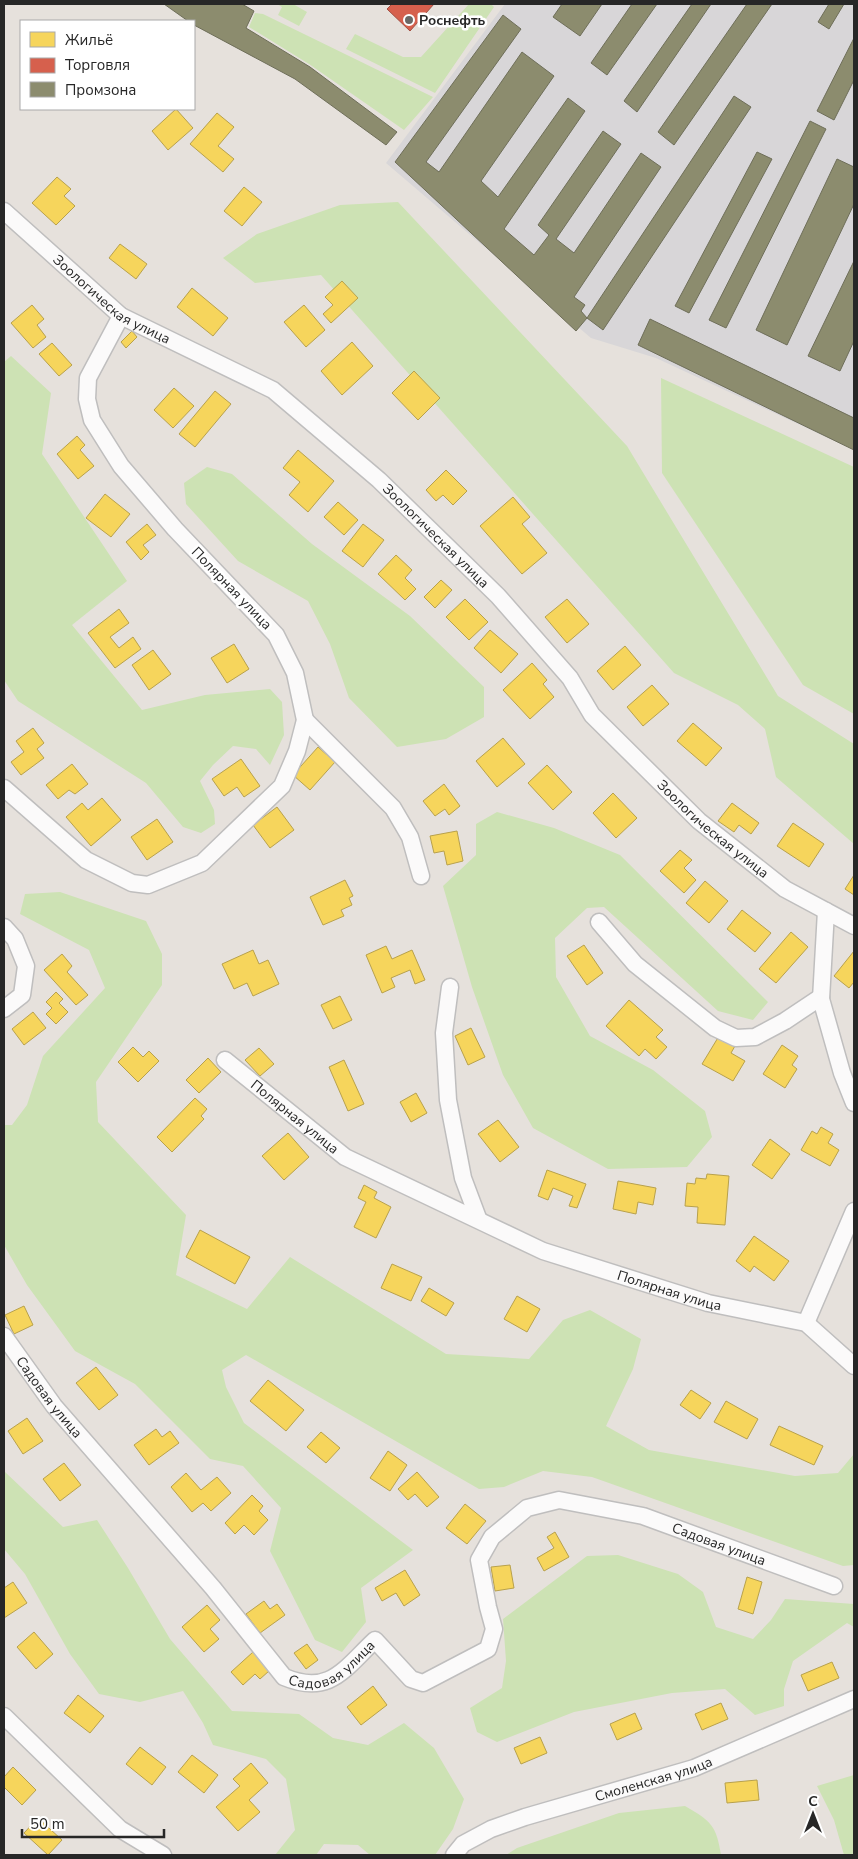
<svg xmlns="http://www.w3.org/2000/svg" width="858" height="1859" viewBox="0 0 858 1859" font-family="'Nunito Sans',sans-serif">
  <style>
    .industrial { fill: #d8d6d8 }
    .green { fill: #cde2b4 }
    .homes { fill: #f6d55c; stroke: #b8a14c }
    .shops { fill: #d6604d; stroke: #a24f42 }
    .industry { fill: #8c8c6e; stroke: #6e6e59 }
    .lines { fill: none; stroke-linecap: round; stroke-linejoin: round }
    .minor-casing { stroke: #bfbebe; stroke-width: 19 }
    .minor { stroke: #fbfafa; stroke-width: 16 }
    .poi-dot { fill: #6a6866; stroke: #fff; stroke-width: 2 }
    .labels { text-anchor: middle; stroke-width: 5; stroke-linejoin: round; paint-order: stroke }
    .poi-label { font-size: 14px; font-weight: bold; fill: #272727; stroke: #fff; text-anchor: start }
    .street-label { font-size: 14px; fill: #272727; stroke: #fff }
  </style>
  <rect width="100%" height="100%" fill="#e6e1dc"/>
  <path class="industrial" d="M505,4h349v446l-198,-92 -65,-20 -205,-175z"/>
  <g class="green">
    <path d="M277,4h16l14,8 -8,14 -21,-11 4,-8z"/>
    <path d="M469,4h22l3,3 -59,86 -89,-44 9,-15 48,23h18z"/>
    <path d="M255,13l8,1 170,83 -29,33 -95,-66 -60,-37z"/>
    <path d="M398,202l229,244 151,250 76,48v100l-78,-67 -11,-48 -27,-24 -64,-32 -353,-398 -66,8 -32,-25 34,-24 83,-29z"/>
    <path d="M11,356l40,37 -9,61 85,127 -55,44 70,85 63,-15 65,-6 12,13 2,33 -14,30 -14,-16 -23,-3 -20,19 -13,16 14,29 1,14 -14,9 -18,-6 -37,-44 -128,-82 -14,-21v-318z"/>
    <path d="M661,378l193,89v247l-51,-29 -141,-212z"/>
    <path d="M207,467l25,7 80,70 98,72 74,71v30l-38,22 -49,8 -48,-49 -19,-54 -22,-43 -70,-40 -52,-57 -2,-21z"/>
    <path d="M497,812l57,16 66,27 148,147 -15,18 -35,-9 -114,-104 -17,1 -32,30 1,39 34,59 63,34 52,41 7,26 -25,30 -79,2 -75,-41 -30,-53 -31,-88 -29,-101 33,-31v-31z"/>
    <path d="M60,892l86,29 16,33v31l-66,97 2,40 88,93 -10,60 71,34 43,-52 156,97 83,5 34,-39 27,-10 51,29 -8,30 -27,57 43,24 146,26 43,-3 16,-19v111l-11,1 -251,-89 -49,-6 -39,16 -25,2 -233,-134 -24,15 4,17 18,36 169,127 -52,38 5,34 -24,30 -27,-12 -45,-89 11,-43 -38,-42 -33,-7 -75,-75 -60,-33 -48,-66 -23,-40v-120h8l15,-20 16,-49 62,-68 -16,-38 -69,-36 5,-20z"/>
    <path d="M4,1471l59,56 34,-7 31,48 42,71 62,72 67,3 34,24 35,7 36,-22 30,25 30,51 -11,30 -18,26h-65l-12,-10 -34,-1 -8,11h-41l20,-25 -9,-51 -20,-20 -53,-14 -10,-22 -20,-32 -43,11 -41,-8 -29,-40 -45,-80 -21,-25z"/>
    <path d="M618,1555l60,19 25,18 13,35 37,12 18,-19 14,-21 69,5v23l-7,-4 -54,38 -9,28v17l-29,9 -30,-26 -53,4 -98,19 -77,30 -20,-10 -7,-24 32,-20 4,-27 -3,-42 84,-63z"/>
    <path d="M854,1775v80h-10l-10,-35 -17,-34z"/>
    <path d="M685,1806c26,15 31,19 36,49h-215l11,-7 102,-35z"/>
  </g>
  <g class="homes">
    <path d="M176,109l17,19 -25,22 -16,-19z"/>
    <path d="M217,113l17,14 -16,19 16,13 -11,13 -33,-28z"/>
    <path d="M57,177l14,12 -7,7 11,10 -19,19 -24,-22z"/>
    <path d="M244,187l18,15 -20,24 -18,-15z"/>
    <path d="M120,244l27,20 -11,15 -27,-21z"/>
    <path d="M342,281l16,17 -27,25 -8,-9 10,-9 -8,-8z"/>
    <path d="M192,288l36,30 -15,18 -36,-29z"/>
    <path d="M32,305l12,14 -7,6 9,12 -13,11 -22,-25z"/>
    <path d="M304,305l21,25 -19,17 -22,-25z"/>
    <path d="M132,331l5,6 -11,11 -5,-6z"/>
    <path d="M352,342l21,24 -31,29 -21,-24z"/>
    <path d="M52,343l20,22 -13,11 -20,-22z"/>
    <path d="M414,371l26,27 -22,22 -26,-27z"/>
    <path d="M174,388l20,18 -21,22 -19,-18z"/>
    <path d="M215,391l16,13 -36,43 -16,-13z"/>
    <path d="M77,436l8,9 -5,5 14,16 -16,13 -21,-25z"/>
    <path d="M298,450l36,31 -26,31 -19,-17 11,-13 -17,-14z"/>
    <path d="M446,470l21,21 -14,14 -10,-10 -7,6 -10,-11z"/>
    <path d="M105,494l25,20 -19,23 -25,-19z"/>
    <path d="M513,497l17,20 -8,7 25,29 -25,21 -42,-48z"/>
    <path d="M338,502l20,18 -14,15 -20,-18z"/>
    <path d="M147,524l9,11 -13,10 6,7 -8,8 -15,-18z"/>
    <path d="M363,524l21,16 -21,27 -21,-16z"/>
    <path d="M396,555l16,15 -7,8 11,11 -11,11 -27,-26z"/>
    <path d="M441,580l11,10 -17,18 -11,-11z"/>
    <path d="M465,599l23,23 -19,18 -23,-23z"/>
    <path d="M567,599l22,25 -22,19 -22,-26z"/>
    <path d="M119,609l10,14 -19,14 9,11 14,-11 8,12 -26,19 -27,-35z"/>
    <path d="M490,630l28,24 -17,19 -27,-25z"/>
    <path d="M234,644l15,25 -22,14 -16,-25z"/>
    <path d="M625,646l16,19 -28,25 -16,-19z"/>
    <path d="M153,650l18,24 -22,16 -17,-25z"/>
    <path d="M532,663l15,17 -4,4 11,13 -24,22 -27,-29z"/>
    <path d="M652,685l17,19 -26,22 -16,-19z"/>
    <path d="M693,723l29,25 -16,18 -29,-25z"/>
    <path d="M33,728l11,15 -7,6 7,9 -23,17 -10,-13 13,-10 -8,-11z"/>
    <path d="M503,738l22,26 -28,23 -21,-26z"/>
    <path d="M318,747l17,15 -25,28 -17,-15z"/>
    <path d="M241,759l19,27 -16,11 -7,-10 -13,9 -12,-17z"/>
    <path d="M72,764l16,20 -13,10 -6,-4 -11,9 -12,-14z"/>
    <path d="M547,765l25,27 -19,18 -25,-27z"/>
    <path d="M444,784l16,22 -11,9 -4,-6 -10,7 -12,-15z"/>
    <path d="M613,793l24,25 -21,20 -23,-25z"/>
    <path d="M102,798l19,22 -30,26 -25,-29 16,-14 6,7z"/>
    <path d="M732,803l27,20 -8,11 -12,-9 -5,7 -16,-11z"/>
    <path d="M277,807l17,23 -24,18 -17,-23z"/>
    <path d="M157,819l16,23 -26,18 -16,-23z"/>
    <path d="M793,823l31,21 -15,23 -32,-21z"/>
    <path d="M457,831l6,30 -16,4 -3,-14 -10,2 -4,-17z"/>
    <path d="M680,850l12,10 -8,8 12,12 -12,13 -24,-22z"/>
    <path d="M854,875v20l-9,-6z"/>
    <path d="M345,880l8,16 -4,2 3,7 -11,5 3,6 -21,9 -13,-28z"/>
    <path d="M705,881l23,20 -19,22 -23,-20z"/>
    <path d="M742,910l29,23 -16,19 -28,-23z"/>
    <path d="M791,932l17,15 -32,36 -17,-14z"/>
    <path d="M584,945l19,28 -16,12 -20,-29z"/>
    <path d="M386,946l6,13 20,-9 13,30 -10,4 -5,-14 -19,8 4,9 -13,6 -16,-38z"/>
    <path d="M253,950l6,14 9,-4 11,24 -26,12 -6,-13 -13,6 -12,-25z"/>
    <path d="M854,951v31l-5,6 -15,-12z"/>
    <path d="M62,954l10,12 -5,6 21,23 -12,10 -32,-35z"/>
    <path d="M56,992l7,7 -4,4 9,9 -12,12 -10,-10 6,-6 -6,-6z"/>
    <path d="M340,996l12,24 -19,9 -12,-24z"/>
    <path d="M629,1000l34,30 -7,7 11,10 -11,12 -11,-10 -6,7 -33,-30z"/>
    <path d="M33,1012l13,16 -22,17 -12,-16z"/>
    <path d="M471,1028l14,29 -17,8 -13,-29z"/>
    <path d="M719,1036l16,10 -4,7 14,8 -12,20 -31,-17z"/>
    <path d="M782,1045l16,11 -6,9 5,4 -12,19 -22,-14z"/>
    <path d="M133,1047l10,10 6,-6 10,10 -21,21 -20,-20z"/>
    <path d="M259,1048l15,16 -14,12 -15,-16z"/>
    <path d="M208,1058l13,14 -22,21 -13,-13z"/>
    <path d="M344,1060l20,44 -16,7 -19,-44z"/>
    <path d="M416,1093l11,20 -16,9 -11,-20z"/>
    <path d="M195,1098l12,11 -6,7 3,3 -32,33 -15,-15z"/>
    <path d="M498,1120l21,27 -19,15 -22,-28z"/>
    <path d="M821,1127l12,7 -5,9 11,7 -9,16 -29,-16 11,-19 5,3z"/>
    <path d="M288,1133l21,24 -25,23 -22,-24z"/>
    <path d="M770,1139l20,15 -18,25 -20,-14z"/>
    <path d="M547,1170l39,14 -9,24 -8,-2 4,-10 -20,-8 -5,12 -10,-4z"/>
    <path d="M707,1174l22,2 -4,49 -28,-2 1,-16 -13,-1 2,-23 8,1 1,-6 10,1z"/>
    <path d="M618,1181l38,7 -3,17 -15,-3 -2,12 -23,-5z"/>
    <path d="M364,1185l13,7 -3,6 17,9 -15,31 -22,-11 12,-25 -8,-4z"/>
    <path d="M200,1230l50,27 -15,27 -49,-27z"/>
    <path d="M754,1236l35,25 -15,20 -20,-15 -4,6 -14,-11z"/>
    <path d="M392,1264l30,13 -11,24 -30,-13z"/>
    <path d="M429,1288l25,15 -8,13 -25,-15z"/>
    <path d="M517,1296l23,13 -13,23 -23,-13z"/>
    <path d="M24,1306l9,19 -19,9 -9,-19z"/>
    <path d="M96,1367l22,28 -19,15 -23,-27z"/>
    <path d="M268,1380l36,30 -18,21 -36,-30z"/>
    <path d="M691,1390l20,13 -11,16 -20,-14z"/>
    <path d="M726,1401l32,18 -11,20 -33,-17z"/>
    <path d="M27,1418l16,23 -20,13 -15,-23z"/>
    <path d="M779,1426l44,20 -9,19 -44,-20z"/>
    <path d="M156,1429l6,8 8,-6 9,12 -30,22 -15,-20z"/>
    <path d="M321,1432l19,16 -14,15 -19,-16z"/>
    <path d="M388,1451l19,14 -17,26 -20,-13z"/>
    <path d="M64,1463l17,22 -21,16 -17,-22z"/>
    <path d="M417,1472l22,25 -12,10 -12,-13 -7,6 -10,-11z"/>
    <path d="M186,1473l15,17 16,-13 14,16 -20,18 -8,-8 -11,9 -21,-25z"/>
    <path d="M252,1495l11,11 -4,5 9,9 -14,15 -10,-10 -9,9 -10,-11z"/>
    <path d="M465,1504l21,17 -19,23 -21,-16z"/>
    <path d="M555,1532l14,25 -25,14 -7,-13 17,-10 -7,-11z"/>
    <path d="M510,1565l4,23 -19,3 -4,-24z"/>
    <path d="M405,1570l15,25 -16,11 -8,-13 -14,8 -7,-13z"/>
    <path d="M747,1577l15,5 -9,32 -15,-5z"/>
    <path d="M13,1582l14,21 -23,15v-30z"/>
    <path d="M264,1601l6,8 7,-5 8,11 -25,18 -14,-19z"/>
    <path d="M207,1605l13,15 -10,9 9,10 -15,13 -22,-25z"/>
    <path d="M34,1632l19,22 -17,15 -19,-22z"/>
    <path d="M307,1644l11,16 -12,9 -12,-16z"/>
    <path d="M253,1652l16,19 -9,8 -5,-5 -12,11 -12,-13z"/>
    <path d="M832,1662l7,16 -31,13 -7,-16z"/>
    <path d="M373,1686l14,19 -26,20 -14,-18z"/>
    <path d="M78,1695l26,21 -14,17 -26,-20z"/>
    <path d="M721,1703l7,16 -26,11 -7,-16z"/>
    <path d="M635,1713l7,16 -25,11 -7,-16z"/>
    <path d="M540,1737l7,16 -26,11 -7,-16z"/>
    <path d="M140,1747l26,20 -14,18 -26,-21z"/>
    <path d="M192,1755l26,20 -14,18 -26,-21z"/>
    <path d="M251,1763l17,20 -19,17 11,12 -22,19 -22,-24 24,-21 -7,-7z"/>
    <path d="M13,1767l23,23 -14,15 -18,-18v-10z"/>
    <path d="M757,1780l2,20 -32,3 -2,-20z"/>
    <path d="M38,1818l24,22 -14,15 -24,-22z"/>
  </g>
  <path class="shops" d="M392,4h42l-24,27 -23,-22z"/>
  <g class="industry">
    <path d="M164,4h78l12,7 -8,17 64,39 87,65 -11,13 -91,-66 -101,-54v-4h-6z"/>
    <path d="M562,4h40l-22,32 -27,-19z"/>
    <path d="M632,4h25l-50,71 -16,-12z"/>
    <path d="M692,4h19l-74,108 -13,-11z"/>
    <path d="M747,4h25l-98,141 -16,-13z"/>
    <path d="M829,4h15l-15,25 -11,-7z"/>
    <path d="M503,15l18,14 -95,133 13,10 83,-120 32,24 -73,105 17,16 70,-99 17,13 -81,118 30,26 15,-20 -11,-10 65,-94 18,13 -65,95 18,14 67,-100 20,14 -87,130 11,8 -4,6 6,7 -11,13 -181,-169z"/>
    <path d="M854,38v42l-20,40 -17,-9z"/>
    <path d="M734,96l17,11 -148,223 -16,-12z"/>
    <path d="M810,121l16,8 -100,199 -17,-8z"/>
    <path d="M757,152l15,7 -83,154 -14,-7z"/>
    <path d="M837,159l17,8v37l-67,141 -31,-15z"/>
    <path d="M854,261v80l-14,30 -32,-15z"/>
    <path d="M650,319l204,99v32l-216,-105z"/>
  </g>
  <g class="lines">
    <defs>
      <g id="minor">
        <path id="s1" d="M4,211l117,105 152,74 106,90 119,116 72,82 22,37 107,106 86,68 69,37"/>
        <path d="M305,720l88,88 17,29 11,39"/>
        <path d="M4,788l82,72 46,23 16,2 54,-22 80,-77 15,-35 8,-31 -10,-47 -19,-38 -101,-106 -54,-63 -29,-46 -5,-21 1,-21 33,-62"/>
        <path d="M826,911l-5,88 21,74 12,30"/>
        <path d="M599,922l36,42 80,64 21,10 19,-1 30,-16 36,-24"/>
        <path d="M4,927l11,12 11,27 -4,29 -18,14"/>
        <path d="M450,987l-6,46 4,67 15,78 15,40"/>
        <path id="s2" d="M225,1060l120,97 198,94 165,52 98,20 48,43"/>
        <path d="M806,1323l48,-112"/>
        <path id="s3" d="M4,1336l50,70 159,182 71,89c46,19 60,-8 91,-37l36,39 12,4 65,-34 6,-20 -6,-22 -9,-47 13,-23 35,-29 32,-8 84,16 191,70"/>
        <path d="M4,1716l116,113 43,26"/>
        <path id="s4" d="M454,1855l9,-11 28,-15 34,-12 169,-49 160,-69"/>
      </g>
    </defs>
    <use href="#minor" class="minor-casing"/>
    <use href="#minor" class="minor"/>
  </g>
  <circle class="poi-dot" cx="409" cy="20" r="5"/>
  <g class="labels">
    <g class="poi-label">
      <text x="419" y="25">Роснефть</text>
    </g>
    <g class="street-label">
      <text dy="5" stroke="none"><textPath href="#s1" startOffset="140">Зоологическая улица</textPath></text>
      <text dy="5" stroke="none"><textPath href="#s1" startOffset="545">Зоологическая улица</textPath></text>
      <text transform="translate(232 588) rotate(46)" y="5">Полярная улица</text>
      <text dy="5" stroke="none"><textPath href="#s1" startOffset="950">Зоологическая улица</textPath></text>
      <text dy="5" stroke="none"><textPath href="#s2" startOffset="90">Полярная улица</textPath></text>
      <text dy="5" stroke="none"><textPath href="#s2" startOffset="506">Полярная улица</textPath></text>
      <text dy="5" stroke="none"><textPath href="#s3" startOffset="76">Садовая улица</textPath></text>
      <text dy="5" stroke="none"><textPath href="#s3" startOffset="1051">Садовая улица</textPath></text>
      <text dy="5" stroke="none"><textPath href="#s3" startOffset="496">Садовая улица</textPath></text>
      <text dy="5" stroke="none"><textPath href="#s4" startOffset="216">Смоленская улица</textPath></text>
    </g>
  </g>
  <rect width="858" height="1859" fill="none" stroke="#272727" stroke-width="10"/>
  <rect x="20" y="20" width="175" height="90" fill="#ffffff" stroke="#a9a9a9"/>
  <rect x="30" y="32" width="25" height="15" fill="#f6d55c" stroke="#a9a9a9"/>
  <text x="65" y="45" font-size="15" fill="#272727">Жильё</text>
  <rect x="30" y="58" width="25" height="15" fill="#d6604d" stroke="#a9a9a9"/>
  <text x="65" y="70" font-size="15" fill="#272727">Торговля</text>
  <rect x="30" y="82" width="25" height="15" fill="#8c8c6e" stroke="#a9a9a9"/>
  <text x="65" y="95" font-size="15" fill="#272727">Промзона</text>
  <g transform="translate(813 1814)" stroke="#ffffff" stroke-width="4" paint-order="stroke">
  <path d="M0-4L9 19L0 12L-9 19Z" fill="#272727"/>
  <text y="-8" font-size="14" font-weight="bold" text-anchor="middle" fill="#272727">С</text>
  </g>
  <path d="M22 1829v8h142v-8" fill="none" stroke="#272727" stroke-width="2.5"/>
  <text x="30" y="1829" font-size="15" fill="#272727" stroke="#ffffff" stroke-width="4" paint-order="stroke">50 m</text>
</svg>
